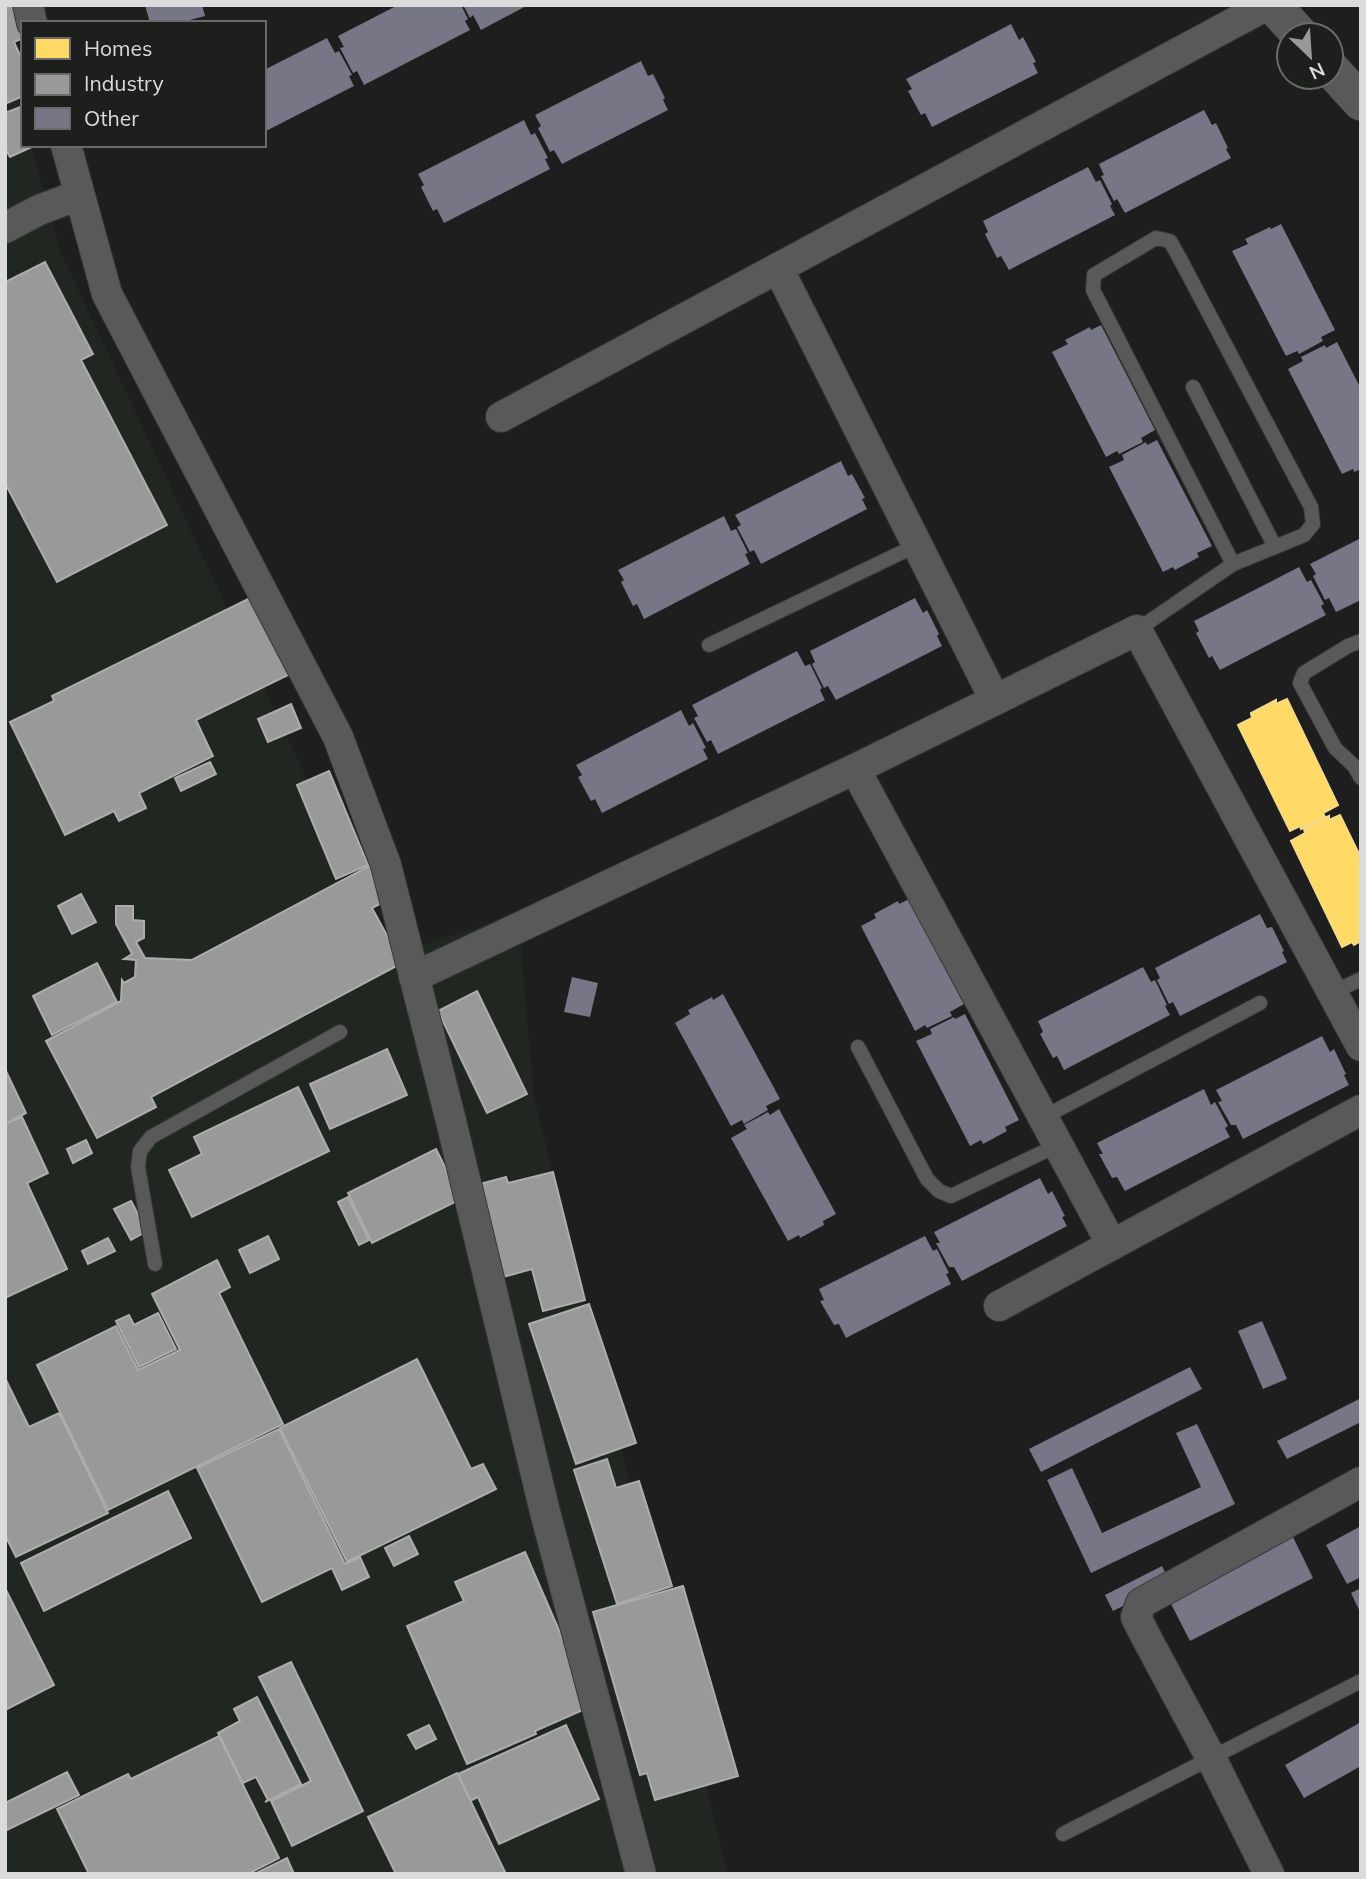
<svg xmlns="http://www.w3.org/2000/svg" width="1366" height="1879" viewBox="0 0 1366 1879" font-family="Mulish,sans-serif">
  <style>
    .built { fill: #202620 }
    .homes { fill: #ffd966; stroke: #f4da89; stroke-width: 2 }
    .industry { fill: #999; stroke: #acadac; stroke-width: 2 }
    .building { fill: #767686 }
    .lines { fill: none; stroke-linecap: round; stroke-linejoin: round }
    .service-casing { stroke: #383838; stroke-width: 16 }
    .minor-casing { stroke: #383838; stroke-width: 32 }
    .tertiary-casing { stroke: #383838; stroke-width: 38 }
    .service { stroke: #585958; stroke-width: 14 }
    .minor { stroke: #585958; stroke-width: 30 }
    .tertiary { stroke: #585958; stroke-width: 37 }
  </style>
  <rect width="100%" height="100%" fill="#1e1e1e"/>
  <path class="built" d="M5,53l18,63v29h8l29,105 259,555 40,160 159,-51 16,182 194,778h-723z"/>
  <g class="homes">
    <path d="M1287,699l51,106 -15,8 2,4 -24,12 -1,-3 -10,5 -52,-106 14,-7 -1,-5 25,-13v4z"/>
    <path d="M1340,815l21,43v83l-7,4 -2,-3 -10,5 -51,-106 14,-8 -1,-4 25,-13v4z"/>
  </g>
  <g class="industry">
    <path d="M5,5h20l-2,33 -9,4 9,20v34l-18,8z"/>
    <path d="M23,106v39h13l-26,12 -5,-9v-35z"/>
    <path d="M45,262l48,92 -12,6 86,165 -110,57 -52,-99v-201z"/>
    <path d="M254,596l38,77 -96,47 17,36 -74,37 7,15 -27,13 -5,-10 -49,24 -55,-113 44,-21 -2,-5z"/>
    <path d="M291,704l10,24 -33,14 -10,-23z"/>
    <path d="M210,762l6,12 -35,17 -6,-13z"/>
    <path d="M329,771l39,94 -32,14 -39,-94z"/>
    <path d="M371,865l18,34 -17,9 30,55 -251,134 5,10 -59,31 -51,-97 75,-40 1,-21 2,3 11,-6 1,-17 -12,-1 8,-5 -16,-30v-18h17v14l11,1v17l-8,4 9,16 47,2z"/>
    <path d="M81,894l15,28 -24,12 -14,-28z"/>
    <path d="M97,963l20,39 -65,33 -19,-39z"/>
    <path d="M477,991l50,103 -40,19 -49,-102z"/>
    <path d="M387,1049l20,46 -77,34 -20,-45z"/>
    <path d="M5,1069l21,44 -21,11z"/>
    <path d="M298,1087l31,64 -137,66 -23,-47 33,-16 -8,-17z"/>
    <path d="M22,1117l26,56 -21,10 40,86 -62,29v-174z"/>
    <path d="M86,1140l6,13 -19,10 -6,-14z"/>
    <path d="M436,1149l25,50 -89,44 -24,-50z"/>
    <path d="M553,1172l32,128 -42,11 -11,-42 -29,8 -23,-93 26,-7 2,6z"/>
    <path d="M348,1197l21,43 -10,5 -21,-43z"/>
    <path d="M131,1201l16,30 -16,9 -17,-31z"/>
    <path d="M268,1236l11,23 -29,14 -11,-23z"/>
    <path d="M108,1238l7,13 -27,13 -6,-13z"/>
    <path d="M217,1260l13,27 -11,6 64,131 -175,86 -71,-145 79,-39 22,44 42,-20 -28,-56z"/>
    <path d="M589,1304l47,139 -60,21 -47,-140z"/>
    <path d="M158,1313l18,36 -37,18 -23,-46 13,-6 5,10z"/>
    <path d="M417,1359l54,110 12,-5 13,25 -149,73 -67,-134z"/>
    <path d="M5,1378l24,49 30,-14 49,100 -92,44 -11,-22z"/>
    <path d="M279,1429l66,135 15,-7 9,20 -27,13 -10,-22 -70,34 -65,-134z"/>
    <path d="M607,1459l9,29 23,-7 33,105 -55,18 -43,-134z"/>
    <path d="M168,1491l23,47 -147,73 -23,-48z"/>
    <path d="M409,1536l9,18 -24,12 -9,-18z"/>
    <path d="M525,1552l67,154 -57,25 1,3 -69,30 -60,-138 57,-25 -9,-19z"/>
    <path d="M683,1586l55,190 -83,24 -8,-27 -7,2 -47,-163z"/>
    <path d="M5,1588l49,97 -49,25z"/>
    <path d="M291,1662l72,149 -71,35 -21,-45 40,-20 -52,-104z"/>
    <path d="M257,1697l44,87 -36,18 3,-2 -12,-23 -13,6 -25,-50 22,-12 -6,-12z"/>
    <path d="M429,1725l7,14 -20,10 -8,-14z"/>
    <path d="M566,1725l33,74 -100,45 -21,-47 -8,4 -12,-27z"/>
    <path d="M219,1736l60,122 -31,16h-159l-32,-65 71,-35 3,5z"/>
    <path d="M67,1772l12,23 -74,36v-28z"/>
    <path d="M457,1773l49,101h-110l-28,-57z"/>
    <path d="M287,1858l7,16h-40z"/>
  </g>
  <g class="building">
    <path d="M145,5h57l3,11 -15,4 1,3h-41z"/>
    <path d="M398,5h63l7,14 -3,2 5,9 -106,55 -7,-14 -4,2 -13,-25 4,-1 -6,-11z"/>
    <path d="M463,5h65l-47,25 -8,-15 -3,3z"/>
    <path d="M1011,24l8,16 4,-3 13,25 -3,1 5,10 -106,54 -7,-14 -4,2 -13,-24 4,-2 -6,-10z"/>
    <path d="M327,38l8,15 4,-2 13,24 -3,1 5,10 -90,46v-62z"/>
    <path d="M641,61l7,15 5,-2 12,24 -2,2 5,10 -106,54 -8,-14 -4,2 -12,-24 3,-2 -6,-11z"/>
    <path d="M1204,110l8,15 4,-2 12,25 -2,1 5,9 -106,55 -8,-14 -3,2 -13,-25 3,-1 -5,-11z"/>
    <path d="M524,120l7,15 4,-2 13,25 -3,1 5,10 -106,54 -7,-14 -4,2 -12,-24 3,-2 -6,-11z"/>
    <path d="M1088,167l8,15 4,-2 12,24 -2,2 5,9 -106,55 -8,-14 -4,2 -12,-24 3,-2 -5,-11z"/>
    <path d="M1281,224l54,106 -14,7 2,4 -24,13 -2,-3 -11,5 -54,-105 16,-7 -3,-5 25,-12 1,2z"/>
    <path d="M1101,325l54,105 -14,8 2,4 -24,12 -2,-3 -11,6 -54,-105 16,-8 -3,-4 25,-13 1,3z"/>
    <path d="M1337,342l24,47v80l-7,3 -1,-3 -11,5 -54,-105 15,-8 -2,-4 24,-12 1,3z"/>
    <path d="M1157,440l55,106 -15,7 2,4 -24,13 -2,-3 -10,5 -54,-105 15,-7 -2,-5 24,-13 1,3z"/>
    <path d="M841,461l7,15 4,-2 13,24 -3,1 5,10 -106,55 -7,-14 -4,2 -13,-25 4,-2 -6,-10z"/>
    <path d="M724,516l7,15 5,-2 12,24 -3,1 5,10 -106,55 -7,-15 -4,2 -12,-24 3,-2 -6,-10z"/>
    <path d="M1361,538v62l-25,12 -7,-14 -4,2 -12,-24 3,-2 -6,-10z"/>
    <path d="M1299,567l8,15 4,-2 13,24 -3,2 5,9 -106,55 -8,-14 -3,2 -13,-25 3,-2 -5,-10z"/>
    <path d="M915,598l8,15 4,-3 12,24 -2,2 5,10 -106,54 -8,-14 -4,2 -12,-24 3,-2 -5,-11z"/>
    <path d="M797,651l8,15 5,-2 12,24 -2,2 5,10 -107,54 -7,-14 -4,2 -13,-24 4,-2 -6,-11z"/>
    <path d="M681,710l8,16 4,-3 13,25 -3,1 5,10 -106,54 -7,-14 -4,2 -13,-24 4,-2 -6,-10z"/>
    <path d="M909,899l55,105 -14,8 2,4 -25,12 -2,-3 -10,6 -54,-105 15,-8 -2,-4 24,-13 1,3z"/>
    <path d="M1260,914l7,14 5,-1 12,24 -2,1 5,10 -107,54 -7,-14 -4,2 -12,-24 3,-2 -5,-10z"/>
    <path d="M1143,967l8,15 4,-2 12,25 -2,1 5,9 -106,55 -7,-14 -4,2 -13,-24 3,-2 -5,-11z"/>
    <path d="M572,977l26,6 -8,34 -26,-5z"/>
    <path d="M723,994l57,105 -14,7 2,4 -24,14 -2,-4 -11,6 -56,-103 15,-9 -2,-4 24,-13 1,3z"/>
    <path d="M965,1014l54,106 -14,7 2,4 -24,13 -2,-4 -11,6 -54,-105 16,-7 -2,-5 24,-12 1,2z"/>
    <path d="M1322,1036l8,16 4,-3 12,25 -2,1 5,10 -106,54 -7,-14h-5l-13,-23 4,-1 -6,-11z"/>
    <path d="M1204,1089l7,16 4,-3 13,24 -3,2 5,9 -105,54 -8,-14 -5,1 -13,-24h4l-6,-11z"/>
    <path d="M779,1109l57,105 -13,7 1,4 -24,13 -1,-3 -11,6 -57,-103 16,-9 -3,-4 24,-13 2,3z"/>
    <path d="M1040,1178l8,16 4,-3 13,25 -3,1 5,9 -105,55 -8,-14h-5l-13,-24h4l-6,-11z"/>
    <path d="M925,1236l8,15 4,-2 12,24 -3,1 5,10 -105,54 -7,-14 -5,1 -14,-24 4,-1 -5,-11z"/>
    <path d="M1262,1321l25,58 -24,10 -25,-58z"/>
    <path d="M1190,1367l12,22 -161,83 -12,-23z"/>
    <path d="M1361,1398v24l-74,37 -10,-18z"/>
    <path d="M1197,1424l38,80 -144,69 -44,-93 25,-12 30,65 99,-46 -25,-54z"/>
    <path d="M1361,1526v51l-14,7 -21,-39z"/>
    <path d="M1292,1535l21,43 -123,63 -22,-43z"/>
    <path d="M1162,1566l8,16 -57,29 -8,-16z"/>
    <path d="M1361,1588v26l-10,-21z"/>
    <path d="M1361,1722v44l-57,32 -19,-33z"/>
  </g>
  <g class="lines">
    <defs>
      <g id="service">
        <path d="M1193,387l82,160"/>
        <path d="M1137,630l96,-66 71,-29 9,-11 -2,-17 -132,-250 -9,-16 -14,-3 -62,37 -1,15 140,274"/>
        <path d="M1361,641l-13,5 -44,27 -4,10 35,65 19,18 7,12"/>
        <path d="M709,645l208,-100"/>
        <path d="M1332,993l29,-14"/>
        <path d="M858,1047l69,132 12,12 12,5 107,-51"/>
        <path d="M1044,1117l216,-114"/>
        <path d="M155,1264l-17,-97 2,-16 11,-14 189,-105"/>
        <path d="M1063,1834l298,-153"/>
      </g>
      <g id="minor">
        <path d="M28,5l4,18"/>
        <path d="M66,145l41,149 231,443 48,128 65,256 94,391 96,362"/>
        <path d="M5,228l34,-18 40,-15"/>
        <path d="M778,268l217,432"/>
        <path d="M501,417l766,-412"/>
        <path d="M855,769l257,476"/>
        <path d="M414,977l441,-208 282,-139 224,416"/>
        <path d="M999,1306l362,-196"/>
        <path d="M1269,1874l-58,-116 -66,-123 -9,-18 5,-14 220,-121"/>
      </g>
      <g id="tertiary">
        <path d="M1273,5l27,30"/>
        <path d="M1331,69l30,33"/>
      </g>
    </defs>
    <use href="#service" class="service-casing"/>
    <use href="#minor" class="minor-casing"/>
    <use href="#tertiary" class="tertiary-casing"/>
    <use href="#service" class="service"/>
    <use href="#minor" class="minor"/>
    <use href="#tertiary" class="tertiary"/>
  </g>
  <rect width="1366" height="1879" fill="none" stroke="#dadbda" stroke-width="14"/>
  <rect x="21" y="21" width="245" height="126" fill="#1d1f1d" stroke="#696a69" stroke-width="2"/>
  <rect x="35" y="38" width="35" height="21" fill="#ffd966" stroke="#696a69" stroke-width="2"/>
  <text x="84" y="56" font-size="21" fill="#dadbda">Homes</text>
  <rect x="35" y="74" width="35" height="21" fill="#999999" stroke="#696a69" stroke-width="2"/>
  <text x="84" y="91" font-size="21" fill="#dadbda">Industry</text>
  <rect x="35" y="108" width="35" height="21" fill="#767686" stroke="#696a69" stroke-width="2"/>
  <text x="84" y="126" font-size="21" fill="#dadbda">Other</text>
  <g transform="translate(1310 56) rotate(155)"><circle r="33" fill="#1d1f1d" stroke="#696a69" stroke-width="2"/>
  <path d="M0-5L12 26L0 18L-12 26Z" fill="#989998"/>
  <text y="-10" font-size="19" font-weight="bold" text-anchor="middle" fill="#dadbda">N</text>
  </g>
</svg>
